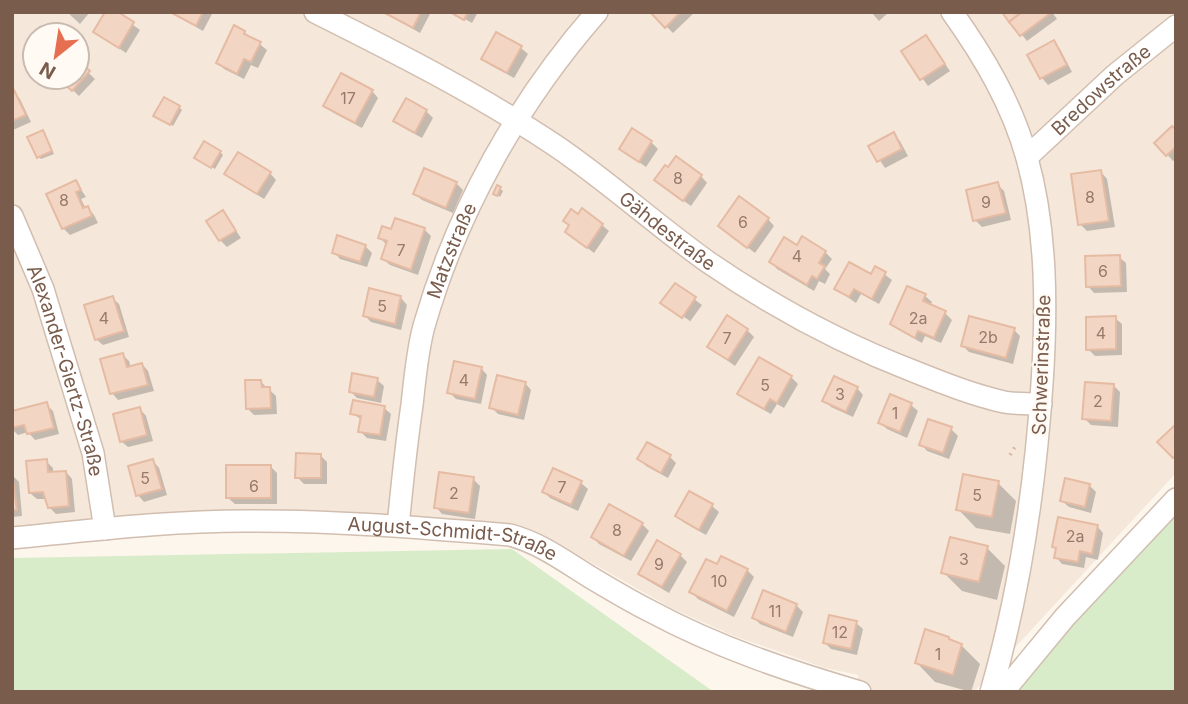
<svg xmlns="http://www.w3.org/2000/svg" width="1188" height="704" viewBox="0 0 1188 704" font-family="Inter,sans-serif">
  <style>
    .residential { fill: #f5e8da; fill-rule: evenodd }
    .green { fill: #d8ecc9 }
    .shadow { fill: #0003 }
    .building { fill: #f3d5c3; stroke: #e6bba3; stroke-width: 2 }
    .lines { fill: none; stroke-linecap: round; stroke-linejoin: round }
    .minor-casing { stroke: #d1beb0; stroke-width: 24 }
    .path { stroke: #d9b8a5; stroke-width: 3.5; stroke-dasharray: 2 5; stroke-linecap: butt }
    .minor { stroke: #fff; stroke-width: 21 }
    .labels { text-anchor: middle; stroke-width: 5; stroke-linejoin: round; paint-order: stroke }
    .number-label { font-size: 16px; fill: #987a6a }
    .street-label { font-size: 19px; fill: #7a5c4d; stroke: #fffaf3 }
  </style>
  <rect width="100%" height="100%" fill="#fdf6ec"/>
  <path class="residential" d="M12,12h1164v461l-202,219h-115l-1,-17 -33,-7 -91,-32 -61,-27 -104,-59 -49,-8 -109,-10 -249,-1 -150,13zM35,35h42v42h-42z"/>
  <g class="green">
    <path d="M1176,511v181h-165z"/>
    <path d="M512,549l202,143h-702v-134z"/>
  </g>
  <g class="shadow">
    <path d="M67,12h23l-10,12z"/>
    <path d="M115,12l25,18 -14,23 -31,-21z"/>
    <path d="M170,12h43l-10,19z"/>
    <path d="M383,12h48l-11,21z"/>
    <path d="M452,12h26l-6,11 -16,-9v3z"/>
    <path d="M652,12h43l-22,21z"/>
    <path d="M871,12h18l-10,9z"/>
    <path d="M1004,12h48l5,7 -30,22z"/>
    <path d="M244,32l23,18 -9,18 -7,-3 -7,14 -20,-10 -6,-7z"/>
    <path d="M497,34l24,14 7,6 -14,24 -24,-13 -6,-7z"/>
    <path d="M926,37l24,34 -22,15 -24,-34z"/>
    <path d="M1053,42l7,7 12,23 -24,13 -6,-7 -13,-22z"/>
    <path d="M77,62l18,17 -16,17 -20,-19h18z"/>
    <path d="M372,91l6,7 -16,30 -30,-16 -7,-7z"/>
    <path d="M13,92l7,7 11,23 -18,8z"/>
    <path d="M179,107l3,3 -9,16 -15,-8z"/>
    <path d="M426,111l7,7 -11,20 -20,-11 -6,-6z"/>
    <path d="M42,132l12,22 -13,5 -2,-2z"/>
    <path d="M1176,132v27l-3,2 -16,-18z"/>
    <path d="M894,135l6,6 8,15 -23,12 -14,-21z"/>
    <path d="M651,142l7,7 -12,18 -25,-18z"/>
    <path d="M220,152l3,3 -8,14 -16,-9z"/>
    <path d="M1101,172l6,7 8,48 -28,4 -7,-7z"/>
    <path d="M270,173l6,7 -12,19 -31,-19 -6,-6z"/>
    <path d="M701,176l6,7 -16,23 -28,-20z"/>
    <path d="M76,182l10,15 -5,2 5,10 2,-1 6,7 4,8 -28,12 -7,-7z"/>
    <path d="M456,183l7,7 -10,23 -31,-13 -7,-6z"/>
    <path d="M997,184l7,7 7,29 -29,7 -7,-7z"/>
    <path d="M498,187l5,4 -3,6 -5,-4z"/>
    <path d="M223,212l18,26 -14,9 -7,-7z"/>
    <path d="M768,219l6,7 -19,27 -35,-27z"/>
    <path d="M602,225l7,6 -15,22 -27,-21z"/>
    <path d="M424,229l7,7 -13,39 -28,-10 -7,-6 4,-14 -7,-7 12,-7z"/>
    <path d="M365,246l7,7 -5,14 -27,-8 -6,-7z"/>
    <path d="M797,247l28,5 7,7 -7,10 5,5 -5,10 -6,-3 -5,10 -37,-22 -6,-7z"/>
    <path d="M1119,257l7,6 1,29 -33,1 -6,-7z"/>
    <path d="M876,268l16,12 -13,24 -18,-10 -5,9 -20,-14 35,-13z"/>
    <path d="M675,285l27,20 -13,18 1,-2 -22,-15z"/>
    <path d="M371,290l30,8 6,7 -6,25 -30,-8 -7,-7z"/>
    <path d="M925,296l7,6 -2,4 15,7 7,7 -11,23 -16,-7 -3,7 -23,-13 -7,-7z"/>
    <path d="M112,298l7,6 10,33 -26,8 -7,-6z"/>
    <path d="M1115,318l7,6v31l-27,1 -7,-7z"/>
    <path d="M747,330l7,7 -19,29 -26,-19z"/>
    <path d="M1014,330l6,6 -7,28 -44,-12 -6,-6z"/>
    <path d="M123,355l6,6 2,7 11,-4 6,7 6,20 -36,9 -6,-7z"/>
    <path d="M481,368l6,7 -6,29 -25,-5 -7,-7z"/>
    <path d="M791,377l7,7 -14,24 -7,-4 -6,10 -25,-14 -6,-7z"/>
    <path d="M377,380l7,6 -3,17 -24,-5 -6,-6z"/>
    <path d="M261,382l15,14 1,18 -23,1 -7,-7z"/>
    <path d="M525,383l6,7 -7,30 -26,-6 -7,-7z"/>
    <path d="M1113,385l7,7 -2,35 -27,-2 -7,-7z"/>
    <path d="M857,388l6,7 -10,22 -22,-10 -7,-7z"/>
    <path d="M46,404l7,7 6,23 -24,6 -7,-8 -10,3 -6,-6v-16z"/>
    <path d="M911,405l7,6 -11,27 -20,-9 -7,-6z"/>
    <path d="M384,408l7,6 -5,27 -19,-3 -7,-7 2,-11 -10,-7z"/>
    <path d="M140,409l6,7 7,25 -25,6 -7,-6z"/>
    <path d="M951,429l7,7 -9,23 -22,-8 -6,-7z"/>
    <path d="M321,456l6,6v22h-23l-7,-7z"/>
    <path d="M669,456l7,7 -8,15 -22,-12 -6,-7z"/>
    <path d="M46,461l7,7v5l13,-1 6,7 3,33 -19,2 -7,-7 -2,-8h-10l-7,-6z"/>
    <path d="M153,461l6,7 8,27 -23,7 -6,-7z"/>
    <path d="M270,466l7,7v31h-42l-7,-6z"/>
    <path d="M553,470l28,13 7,6 -10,22 -28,-13 -6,-6z"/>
    <path d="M12,475l7,7 3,34 -10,1z"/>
    <path d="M473,479l7,7 -5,33 -33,-5 -6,-7z"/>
    <path d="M998,483l18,18 -6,33 -34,-6 -18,-19z"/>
    <path d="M1089,485l7,7 -5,21 -22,-6 -7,-6z"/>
    <path d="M712,506l7,6 -13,23 -23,-13 -6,-6z"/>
    <path d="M642,524l7,7 -18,30 -32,-17 -6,-7z"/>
    <path d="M1097,526l6,7 -5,27 -12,-3 -2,11 -22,-4 -6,-7 1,-7 -3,-4z"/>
    <path d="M987,548l18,18 -8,34 -35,-9 -19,-19z"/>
    <path d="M680,555l7,7 -18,31 -22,-13 -7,-6z"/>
    <path d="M718,566l29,4 7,7 -20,40 -36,-18 -7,-7z"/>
    <path d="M764,593l32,12 7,7 -10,25 -33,-13 -6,-6z"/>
    <path d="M856,623l7,6 -6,26 -26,-6 -7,-7z"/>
    <path d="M948,638l5,5 8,2 19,19 -9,28 -36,-10 -18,-19z"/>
  </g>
  <g class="building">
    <path d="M105,12h13l16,10 -15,26 -26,-16z"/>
    <path d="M170,12h33l-7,14z"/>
    <path d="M383,12h38l-8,16z"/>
    <path d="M450,12h18l-4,8z"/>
    <path d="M650,12h31l-16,16z"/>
    <path d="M1002,12h20l-13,10z"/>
    <path d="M1022,12h30l-32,24 -11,-14z"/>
    <path d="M234,25l11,6 -1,3 17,8 -10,20 -7,-3 -7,15 -21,-11z"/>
    <path d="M496,32l26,14 -15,27 -26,-14z"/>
    <path d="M926,35l19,29 -25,16 -19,-29z"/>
    <path d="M1054,40l13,25 -27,14 -13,-24z"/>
    <path d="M77,59l13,12 -18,20 -15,-14h20z"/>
    <path d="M341,73l32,17 -18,33 -32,-17z"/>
    <path d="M14,90l12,25 -14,6v-30z"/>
    <path d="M164,97l16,9 -10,19 -17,-9z"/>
    <path d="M406,98l21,12 -12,23 -22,-12z"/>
    <path d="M1172,126l4,4v17l-10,9 -12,-13z"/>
    <path d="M632,128l20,13 -13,21 -20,-13z"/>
    <path d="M43,130l9,21 -15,7 -10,-21z"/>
    <path d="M894,132l8,17 -25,13 -9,-16z"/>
    <path d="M204,141l17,10 -10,17 -17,-10z"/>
    <path d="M238,152l33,20 -14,22 -33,-20z"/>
    <path d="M676,156l26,19 -19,26 -29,-21 11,-15 3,2z"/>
    <path d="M424,168l33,14 -11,26 -33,-14z"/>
    <path d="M1101,170l8,51 -31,4 -7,-51z"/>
    <path d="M76,180l5,10 -5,2 7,16 5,-2 4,10 -30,13 -16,-35z"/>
    <path d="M998,182l8,31 -33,8 -7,-31z"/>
    <path d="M497,185l4,2 -4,9 -4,-2z"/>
    <path d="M739,196l30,22 -22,30 -29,-22z"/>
    <path d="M582,208l21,16 -16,24 -22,-16 4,-7 -6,-4 8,-12 7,5z"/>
    <path d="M223,210l13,21 -17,10 -13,-20z"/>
    <path d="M395,218l30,10 -14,42 -30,-11 6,-18 -9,-3 4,-12 9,3z"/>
    <path d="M337,235l29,10 -6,17 -28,-9z"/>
    <path d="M802,236l24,15 -7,12 6,3 -8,13 -5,-3 -5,9 -38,-23 15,-25 13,8z"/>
    <path d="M1120,255l1,31 -35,1 -1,-31z"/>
    <path d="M849,262l22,12 4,-8 11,6 -14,27 -18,-10 -5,8 -15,-8z"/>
    <path d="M675,283l21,14 -14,21 -22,-15z"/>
    <path d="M907,286l19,8 -3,7 23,10 -12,27 -16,-7 -3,7 -25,-14z"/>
    <path d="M369,288l32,8 -6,28 -32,-8z"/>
    <path d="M113,296l11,35 -29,9 -11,-35z"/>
    <path d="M727,315l21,14 -20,31 -21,-13z"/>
    <path d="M969,316l46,12 -9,30 -45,-12z"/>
    <path d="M1116,316v33l-30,1v-33z"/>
    <path d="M123,353l4,14 15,-4 6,22 -38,9 -10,-35z"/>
    <path d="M759,357l33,19 -15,27 -7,-4 -6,10 -27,-15z"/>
    <path d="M454,361l28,6 -7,32 -28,-6z"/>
    <path d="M352,373l26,5 -4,19 -25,-5z"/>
    <path d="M497,375l29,7 -8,33 -29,-7z"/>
    <path d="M834,376l24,11 -12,25 -24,-11z"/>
    <path d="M245,380h16l1,7h8l1,21 -25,1z"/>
    <path d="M1085,382l29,2 -3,37 -29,-2z"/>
    <path d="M890,394l22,9 -12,29 -22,-9z"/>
    <path d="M353,400l32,6 -5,29 -22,-3 3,-16 -11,-2z"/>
    <path d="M47,402l7,26 -27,6 -3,-9 -12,3v-17z"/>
    <path d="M140,407l7,28 -27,7 -7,-28z"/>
    <path d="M928,419l24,8 -9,26 -24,-8z"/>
    <path d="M1176,424v32l-3,2 -16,-16z"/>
    <path d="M647,442l24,13 -10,18 -24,-14z"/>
    <path d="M296,453l25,1v24h-26z"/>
    <path d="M47,459l1,13 18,-1 3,35 -21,2 -5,-16 -14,1 -3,-32z"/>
    <path d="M153,459l9,30 -26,7 -8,-30z"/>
    <rect x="226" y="465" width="45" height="33"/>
    <path d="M553,468l29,13 -11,24 -29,-13z"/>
    <path d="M439,472l35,5 -5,36 -35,-5z"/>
    <path d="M12,473l5,37h-5z"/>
    <path d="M963,474l36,7 -7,36 -36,-7z"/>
    <path d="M1065,478l25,6 -5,23 -25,-6z"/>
    <path d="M689,491l24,13 -14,26 -24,-14z"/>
    <path d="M609,504l34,19 -19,33 -33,-19z"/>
    <path d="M1058,517l40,8 -6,29 -12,-3 -2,11 -24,-4 2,-10 -4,-1z"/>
    <path d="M950,537l38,9 -9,36 -38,-9z"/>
    <path d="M657,540l24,14 -19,33 -24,-13z"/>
    <path d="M721,556l27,13 -21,42 -38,-19 17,-33 11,5z"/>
    <path d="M763,590l34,14 -11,28 -34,-14z"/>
    <path d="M829,615l28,6 -6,28 -28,-6z"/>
    <path d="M925,629l24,8v2l13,5 -9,31 -38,-12z"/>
  </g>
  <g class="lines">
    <defs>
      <g id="minor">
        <path id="s1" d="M315,12c82,41 165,83 241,134 53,36 100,79 152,116 64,44 132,81 205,109 30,12 60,24 91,31 11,2 25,2 37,2"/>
        <path d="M952,12c32,45 60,92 75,146 20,72 20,151 15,226 -7,104 -22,207 -51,308"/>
        <path id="s2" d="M1027,157l88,-82 61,-49"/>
        <path id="s3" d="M12,216l31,73 50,164 12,76"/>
        <path id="s4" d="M398,526c4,-40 8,-81 14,-121 3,-27 5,-53 12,-79 33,-115 94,-224 173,-314"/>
        <path id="s5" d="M12,538c81,-8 163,-18 244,-17 85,0 169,7 254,14 30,8 54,26 80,42 20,12 40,24 60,34 67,36 138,60 210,81"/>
        <path d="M1003,692l62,-75 111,-118"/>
      </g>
    </defs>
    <use href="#minor" class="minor-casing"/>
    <path class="path" d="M1010,455l6,-10"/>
    <use href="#minor" class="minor"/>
  </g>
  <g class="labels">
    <g class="number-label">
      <text x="348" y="104">17</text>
      <text x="678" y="184">8</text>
      <text x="1090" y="203">8</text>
      <text x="64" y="206">8</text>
      <text x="986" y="208">9</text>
      <text x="743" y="228">6</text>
      <text x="401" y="256">7</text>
      <text x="797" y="262">4</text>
      <text x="1103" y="277">6</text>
      <text x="382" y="312">5</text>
      <text x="104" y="324">4</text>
      <text x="918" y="324">2a</text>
      <text x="1101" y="339">4</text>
      <text x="988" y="343">2b</text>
      <text x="727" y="344">7</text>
      <text x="464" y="386">4</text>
      <text x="765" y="391">5</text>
      <text x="840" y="400">3</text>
      <text x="1098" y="407">2</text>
      <text x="895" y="419">1</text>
      <text x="145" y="484">5</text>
      <text x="254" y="492">6</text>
      <text x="562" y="493">7</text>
      <text x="454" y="499">2</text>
      <text x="977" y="501">5</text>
      <text x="617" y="536">8</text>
      <text x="1075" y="542">2a</text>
      <text x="964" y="565">3</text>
      <text x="659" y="570">9</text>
      <text x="719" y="587">10</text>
      <text x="775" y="617">11</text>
      <text x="840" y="638">12</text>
      <text x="938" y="660">1</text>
    </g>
    <g class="street-label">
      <text dy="7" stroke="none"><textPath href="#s2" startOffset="100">Bredowstraße</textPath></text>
      <text dy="7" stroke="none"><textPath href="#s1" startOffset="416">Gähdestraße</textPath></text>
      <text dy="7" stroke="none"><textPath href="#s4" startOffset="282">Matzstraße</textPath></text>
      <text transform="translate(1041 365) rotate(-88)" y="7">Schwerinstraße</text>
      <text dy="7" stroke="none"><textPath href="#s3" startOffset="164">Alexander-Giertz-Straße</textPath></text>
      <text dy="7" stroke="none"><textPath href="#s5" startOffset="443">August-Schmidt-Straße</textPath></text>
    </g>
  </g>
  <rect width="1188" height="704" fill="none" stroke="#7a5c4d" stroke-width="28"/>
  <g transform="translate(56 56) rotate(210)"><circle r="33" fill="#fffaf3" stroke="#cabbb1" stroke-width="2"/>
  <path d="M0-5L12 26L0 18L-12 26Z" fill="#e76f51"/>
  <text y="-10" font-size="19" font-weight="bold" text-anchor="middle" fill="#7a5c4d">N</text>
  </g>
</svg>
